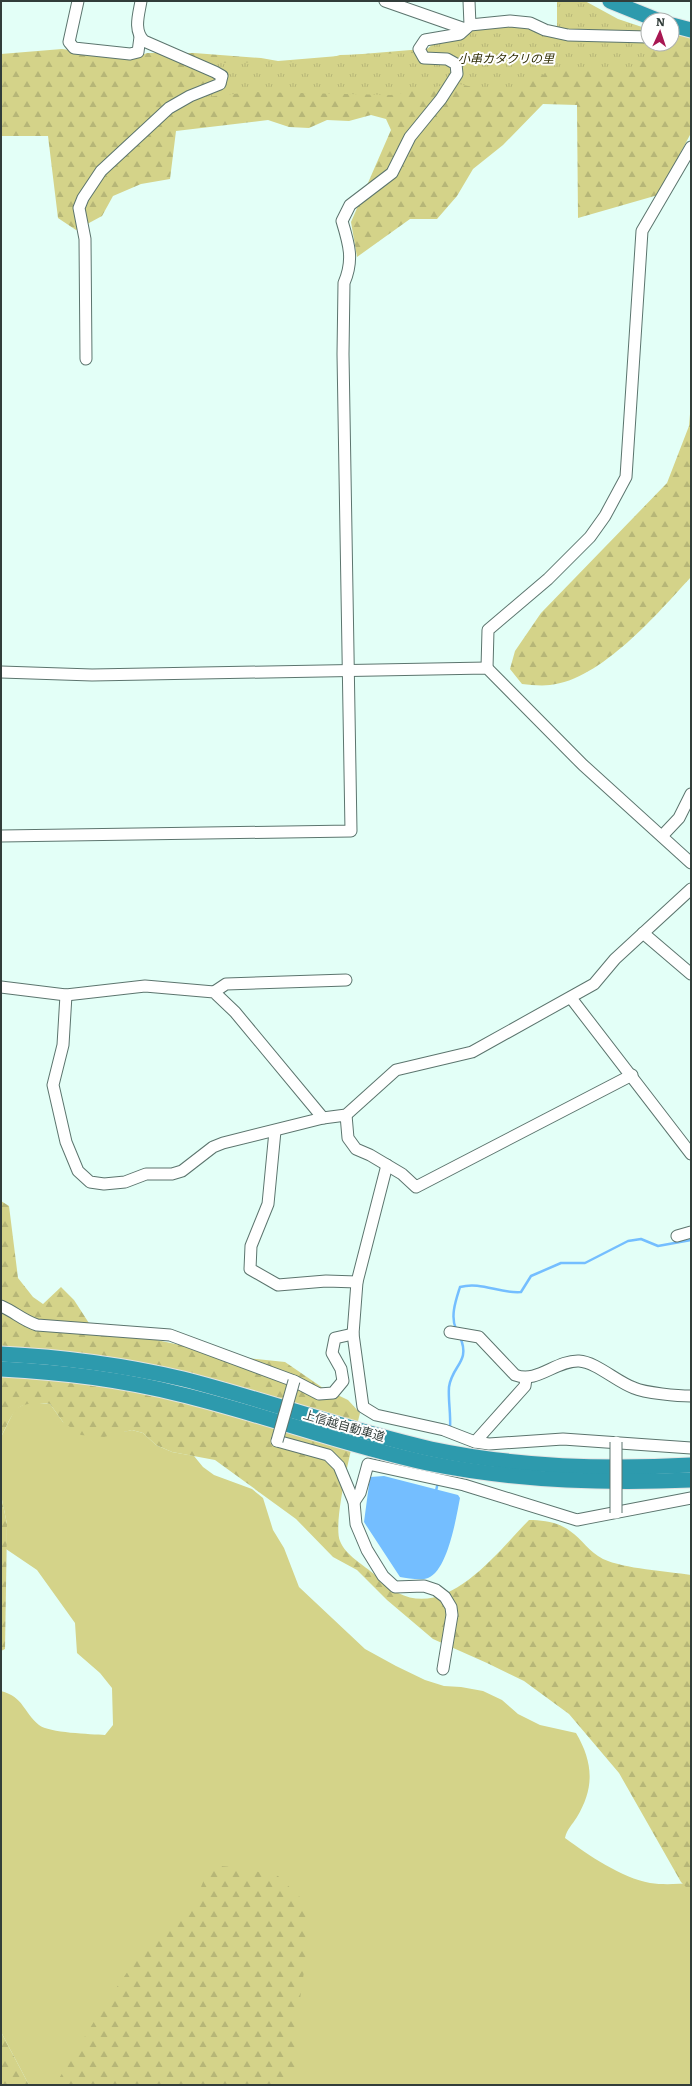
<svg xmlns="http://www.w3.org/2000/svg" width="692" height="2086" viewBox="0 0 692 2086" font-family="Literata,'Noto Sans JP',serif">
  <style>
    .grass { fill: #d4d389 }
    .forest { fill: url(#forest-firs) }
    .park { fill: url(#park-tufts) }
    .water { fill: #74beff }
    .lines { fill: none; stroke-linecap: round; stroke-linejoin: round }
    .stream { stroke: #74beff; stroke-width: 2.5 }
    .minor-casing { stroke: #5c756e; stroke-width: 13 }
    .highway-casing { stroke: #e2e4e3; stroke-width: 17 }
    .minor { stroke: #fff; stroke-width: 11 }
    .highway { stroke: #2d9aad; stroke-width: 15 }
    .minor-bridge-casing { stroke: #5c756e; stroke-width: 13; stroke-linecap: butt }
    .minor-bridge { stroke: #fff; stroke-width: 11 }
    .labels { text-anchor: middle; stroke-width: 4; stroke-linejoin: round; paint-order: stroke }
    .park-label { font-size: 12px; font-style: italic; fill: #302e04; stroke: #fff }
    .street-label { font-size: 12px; fill: #323d3a; stroke: #fff }
  </style>
  <defs>
    <pattern id="forest-firs" width="22" height="20" patternUnits="userSpaceOnUse"><rect width="22" height="20" fill="#d4d389"/><path d="M5 1l3.5 6h-7zM16 11l3.5 6h-7z" fill="#b6b677"/></pattern>
    <pattern id="park-tufts" width="24" height="20" patternUnits="userSpaceOnUse"><rect width="24" height="20" fill="#d4d389"/><path d="M3 7l-1-3M5 7V3M7 7l1-3M15 17l-1-3M17 17v-4M19 17l1-3" fill="none" stroke="#b6b677"/></pattern>
  </defs>
  <rect width="100%" height="100%" fill="#e3fff7"/>
  <path class="grass" d="M29,1402l21,2 13,18 60,10 9,-2 11,3 13,12 16,7 22,4 9,11 11,8 38,14 11,9 10,32 11,18 15,39 66,62 31,17 29,14 19,6 17,1 22,4 19,9 16,14 22,11 36,8c17,29 19,54 1,84 -5,8 -10,12 -12,21 23,17 57,40 85,45 14,2 27,1 41,0v202h-662l-28,-53v-341c23,6 22,21 38,34 10,8 52,9 66,10l8,-10 -1,-37 -12,-15 -23,-20 -2,-30 -38,-53 -31,-21 1,-25 -6,-29v-58l14,-28z"/>
  <g class="forest">
    <path d="M474,31l174,13h24v-11l19,1v99l-33,62 -80,23 -1,-113 -34,-1 -40,41 -30,24 -16,27 -20,23h-27l-53,38 -6,-35 40,-92 -5,-11 -15,-4 -22,6 -22,-1 -18,8 -20,-1 -21,-7 -92,11 -6,48 -29,5 -28,12 -11,20 -26,14 -18,-12 -10,-82h-47v-82l61,-5 70,10 15,-6h47l67,5 17,3 157,-13z"/>
    <path d="M691,402v175c-33,36 -90,103 -141,108 -9,1 -19,0 -28,-1l-12,-15 5,-18 26,-38 126,-130 22,-57z"/>
    <path d="M1,1201l8,5 9,72 15,19 10,7 18,-17 13,13 22,34 56,5 84,18 49,5 38,26 25,12 12,13c-6,25 -28,109 -20,128 5,14 24,24 35,34 7,6 14,14 23,18 51,26 100,-42 131,-73 14,0 29,2 41,11 12,8 19,21 33,28 22,10 63,12 88,16v317l-10,-10 -62,-109 -50,-59 -45,-33 -37,-18 -54,-24 -46,-39 -30,-30 -24,-13 -37,-38 -81,-59 -43,-8 -16,-7 -13,-12 -11,-3 -28,7 -23,-2 -18,-13 -13,-18c-35,-3 -34,4 -49,33z"/>
    <path d="M1,1495l6,29 -2,125 -4,2z"/>
    <path d="M210,1865l32,3 36,8 27,26 3,42 -10,69 -1,49 -10,23h-232l48,-78 48,-69 39,-24z"/>
    <path d="M1,2032l28,53h-28z"/>
  </g>
  <g class="park">
    <path d="M557,1h28l33,18 30,10v5l-91,-4z"/>
    <path d="M508,25l140,15v4h9l-14,16 -17,10h-69l-18,6 -25,19 -61,-12 5,-18 -29,-9 -3,-6 8,-7 30,-6 9,-8z"/>
    <path d="M414,53l9,11 12,-2 16,3 2,5 -7,15 -55,10 -139,-3 -56,6 31,-13 -1,-9 -24,-13 97,-1 24,-2 17,-5z"/>
  </g>
  <path class="water" d="M384,1476l74,19 2,3c-4,20 -12,72 -32,80 -7,3 -20,0 -28,-1l-36,-55 6,-45z"/>
  <g class="lines">
    <g class="stream">
      <path d="M456,1329c-6,-13 0,-29 4,-42 21,-6 40,7 61,5l10,-16 30,-13h24l43,-22 13,-2 17,7 33,-6"/>
      <path d="M450,1428c1,-14 -2,-28 -1,-41 3,-22 22,-25 11,-50"/>
      <path d="M436,1491l2,-9"/>
    </g>
    <defs>
      <g id="minor">
        <path d="M78,1l-9,41 5,6 56,6 8,-2 2,-15"/>
        <path d="M385,1l80,28"/>
        <path d="M469,1l1,24"/>
        <path d="M86,359l-1,-120 -6,-31 4,-10 18,-27 68,-63 21,-12 30,-12 2,-8 -7,-4 -71,-31c-11,-11 -5,-27 -3,-40"/>
        <path d="M487,668l1,-38 60,-51 42,-42 15,-21 21,-39 16,-246 49,-84"/>
        <path d="M1,672l91,3 395,-7 96,97 108,98"/>
        <path d="M1,836l350,-5 -8,-477 1,-71c10,-23 5,-39 -2,-62l8,-16 42,-32 18,-36 31,-38 16,-25 -1,-10 -9,-5 -23,-1 -5,-9 6,-9 35,-6 10,-9 40,-4 20,2 15,7 23,5 80,2"/>
        <path d="M662,836l17,-18 12,-24"/>
        <path d="M643,933l48,41"/>
        <path d="M1,987l65,8 79,-9 69,6 21,20 88,106"/>
        <path d="M214,992l12,-8 120,-4"/>
        <path d="M66,995l-3,50 -10,40 13,57 12,29 12,11 14,2 21,-2 21,-8h26l10,-3 31,-24 10,-4 100,-25 23,-3 50,-45 76,-18 122,-68 21,-25 76,-70"/>
        <path d="M571,998l120,156"/>
        <path d="M346,1115l2,23 8,11 14,6 32,19 14,13 216,-112"/>
        <path d="M275,1131l-7,73 -17,42 -1,23 28,16 48,-4 31,1"/>
        <path d="M387,1165l-30,117 -4,52 10,73 13,8 68,15 31,12 14,2 74,-5 128,9"/>
        <path d="M677,1236l14,-4"/>
        <path d="M1,1306c14,6 21,14 36,19l133,10 124,46 25,13 14,-1 10,-12 -2,-12 -9,-16 3,-15 18,-4"/>
        <path d="M450,1332l29,5 36,38c22,9 41,-15 64,-14 17,1 38,21 55,27 11,5 44,8 57,8"/>
        <path d="M277,1441l51,14 11,11 15,36 2,22 11,26 16,26 12,11 29,-1 12,4 9,7 6,10 1,8 -9,54"/>
        <path d="M475,1442l50,-56 1,-8"/>
        <path d="M354,1502l6,-9 8,-29 96,21 113,35 114,-22"/>
      </g>
      <g id="highway">
        <path d="M610,1l47,19"/>
        <path d="M672,25l19,5"/>
        <path d="M1,1354c61,3 122,11 182,25 83,21 164,51 248,70 86,18 173,21 260,16"/>
        <path d="M1,1369c60,3 119,10 178,25 84,20 164,51 248,69 88,18 175,21 264,17"/>
      </g>
    </defs>
    <use href="#minor" class="minor-casing"/>
    <use href="#highway" class="highway-casing"/>
    <use href="#minor" class="minor"/>
    <use href="#highway" class="highway"/>
    <defs>
      <g id="minor-bridge">
        <path d="M277,1441l17,-60"/>
        <path d="M616,1513v-71"/>
      </g>
    </defs>
    <use href="#minor-bridge" class="minor-bridge-casing"/>
    <use href="#minor-bridge" class="minor-bridge"/>
  </g>
  <g class="labels">
    <g class="park-label">
      <text x="506" y="63">小串カタクリの里</text>
    </g>
    <g class="street-label">
      <text transform="translate(344 1426) rotate(16)" y="4">上信越自動車道</text>
    </g>
  </g>
  <rect width="692" height="2086" fill="none" stroke="#323d3a" stroke-width="4"/>
  <g transform="translate(660 32) rotate(3)"><circle r="19" fill="#ffffff" stroke="#adb1b0"/>
  <path d="M0-3L7 15L0 10L-7 15Z" fill="#a81752"/>
  <text y="-6" font-size="11" font-weight="bold" text-anchor="middle" fill="#323d3a">N</text>
  </g>
</svg>
